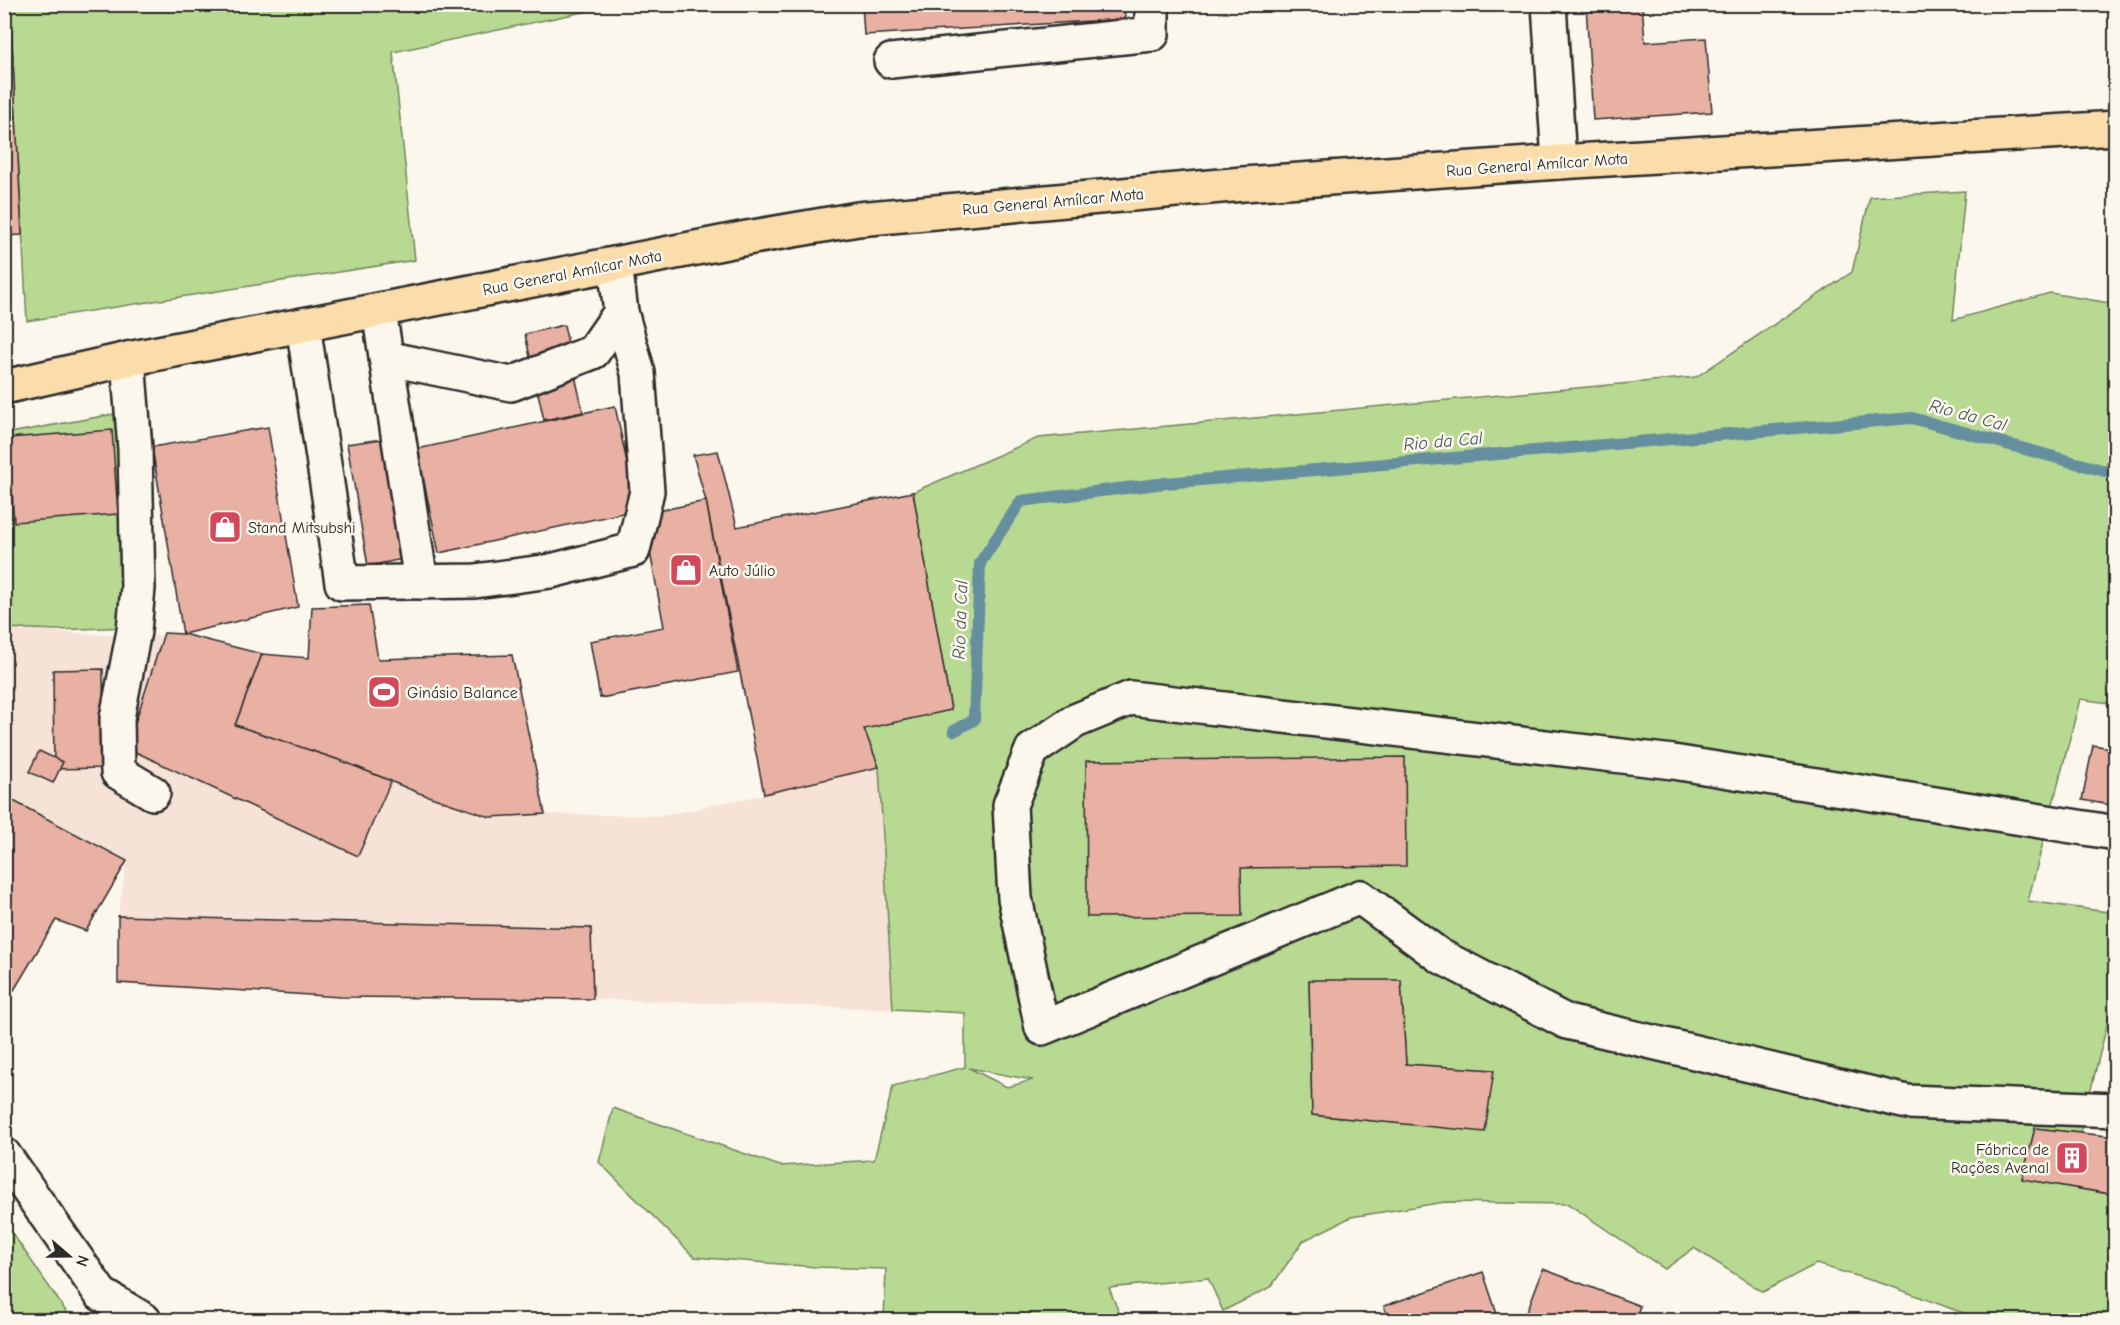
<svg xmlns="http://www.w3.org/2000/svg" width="2120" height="1325" viewBox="0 0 2120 1325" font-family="'Comic Neue',sans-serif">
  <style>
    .built { fill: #f6e2d6 }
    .green { fill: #b8d992; stroke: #72825e; stroke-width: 1.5; fill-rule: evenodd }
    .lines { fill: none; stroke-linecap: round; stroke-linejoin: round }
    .stream { stroke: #658f9f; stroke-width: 12 }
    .building { fill: #e9b0a4; stroke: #2b2b2b; stroke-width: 1.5 }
    .minor-casing { stroke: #2b2b2b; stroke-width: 38 }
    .major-casing { stroke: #2b2b2b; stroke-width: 38 }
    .minor { stroke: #fbf7ec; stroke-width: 33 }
    .major { stroke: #fbddab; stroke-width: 33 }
    .labels { text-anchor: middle; stroke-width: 5; stroke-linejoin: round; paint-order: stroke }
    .street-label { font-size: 16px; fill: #2b2b2b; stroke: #fbf7ec }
    .poi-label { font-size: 16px; fill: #2b2b2b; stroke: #fbf7ec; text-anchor: start }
    .water-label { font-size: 18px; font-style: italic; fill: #43555c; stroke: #fbf7ec }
  </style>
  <rect width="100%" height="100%" fill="#fbf7ec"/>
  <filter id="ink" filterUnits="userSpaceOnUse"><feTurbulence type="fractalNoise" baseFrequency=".0167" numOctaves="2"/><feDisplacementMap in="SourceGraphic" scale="12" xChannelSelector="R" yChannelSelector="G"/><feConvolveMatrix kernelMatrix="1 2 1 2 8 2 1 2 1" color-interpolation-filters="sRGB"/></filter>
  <g filter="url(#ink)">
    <path class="built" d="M5,628l126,9 52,-3 79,20 -27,70 107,37 77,32 71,24 55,-3 116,2 143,-30 75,-19 14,242 -300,-10 -252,-2 -223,-14v-67l9,-55 -122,-65z"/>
    <g class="green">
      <path d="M10,5v-1l607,1 -224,47 22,208 -388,61z"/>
      <path d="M1965,191l-12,129 97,-27 65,11v400l-35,-5 -52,202 87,12v80l-35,140 -45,-5 -13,51 93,16v125h-133l-92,-34 -74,-22 -53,28 -69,-44 -29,21 -97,-65 -123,-2 -94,15 -48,24 -32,46 -48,24 -15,-33 -99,10 13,32h-238l2,-51 -70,-2 -122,-10 -95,-95 14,-54 167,58 94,-6 19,-74 72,-19v-54l-72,-4 -14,-242 -15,-38 87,-19 -38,-218 125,-54 658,-61 156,-105 18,-75zM1309,981h92l5,83 79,67 -173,-16zM969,1068l63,12h1l-26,7z"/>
      <path d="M120,413l7,214 -69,3 -53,-2v-194z"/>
      <path d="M4,1221l68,99h-67z"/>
    </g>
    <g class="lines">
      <path class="stream" d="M954,731l20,-11 6,-157 41,-62 145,-18 746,-65 204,56"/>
    </g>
    <g class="building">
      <path d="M862,4h262l1,15 -261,16z"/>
      <path d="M1586,4h56l3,38 61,-4 6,74 -119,8z"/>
      <path d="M10,8l6,109 -12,2v-109z"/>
      <path d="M16,117l6,118 -18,1v-117z"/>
      <path d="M564,325l19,87 -39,8 -19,-86z"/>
      <path d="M615,406l22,104 -198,43 -22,-104z"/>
      <path d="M268,427l30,180 -115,27 -31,-187z"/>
      <path d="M112,430l6,84 -104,8 -6,-84z"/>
      <path d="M382,439l21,120 -35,7 -21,-122z"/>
      <path d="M718,451l19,76 176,-35 38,218 -87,19 15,38 -115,27 -58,-293 -13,-46z"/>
      <path d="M706,501l32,171 -138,26 -10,-57 74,-14 -21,-113z"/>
      <path d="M369,605l9,54 134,-4 33,159 -55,3 -71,-24 -77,-32 -107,-36 27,-71 47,4 3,-51z"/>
      <path d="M164,633l19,1 79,20 -27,71 107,36 49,20 -33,75 -231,-108z"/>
      <path d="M103,669l1,99 -50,1 -1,-99z"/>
      <path d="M2093,745l23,4v57l-34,-6z"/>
      <path d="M39,751l24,11 -10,21 -24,-11z"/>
      <path d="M1405,757l1,109 -165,2 1,48 -155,1 -1,-156z"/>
      <path d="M4,796l123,65 -41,70 -30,-11 -42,70 -10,-4z"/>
      <path d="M118,916l473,12 2,71 -252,-2 -223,-14z"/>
      <path d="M1309,980h92l5,84 88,6 -9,62 -173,-17z"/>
      <path d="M2035,1128l81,9v58l-94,-16z"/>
      <path d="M1543,1269l97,37 -5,14h-111z"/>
      <path d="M1483,1272l16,48h-110l-5,-14z"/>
    </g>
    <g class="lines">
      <defs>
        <g id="minor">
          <path d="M1549,4l10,158"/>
          <path d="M891,61l261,-27v-30"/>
          <path d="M379,311l42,271"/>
          <path d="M303,325l39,258 133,-2 76,-10 82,-21 14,-59 -9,-118 -17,-61 -6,-48"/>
          <path d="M386,358l125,26 82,-32 28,-40"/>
          <path d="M128,359l7,90 3,139 -4,43 -17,87 1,54 35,21"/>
          <path d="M2116,833l-443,-71 -542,-64 -56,23 -43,29 -22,55 5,93 27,130 318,-131 80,59 127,66 340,80 209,8"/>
          <path d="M4,1155l97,139 43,26"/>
        </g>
        <path id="major" d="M4,387l124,-28 619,-121 111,-19 385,-35 316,-22 557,-34"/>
      </defs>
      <use href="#minor" class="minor-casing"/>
      <use href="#major" class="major-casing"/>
      <use href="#minor" class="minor"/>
      <use href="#major" class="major"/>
    </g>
  </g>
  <defs>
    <symbol id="shop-square" viewBox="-11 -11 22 22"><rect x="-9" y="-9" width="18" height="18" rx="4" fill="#d1495b" stroke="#fbf7ec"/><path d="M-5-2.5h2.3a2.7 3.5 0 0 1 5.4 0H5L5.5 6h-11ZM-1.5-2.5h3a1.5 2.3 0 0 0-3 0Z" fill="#fff"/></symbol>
    <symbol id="stadium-square" viewBox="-11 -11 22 22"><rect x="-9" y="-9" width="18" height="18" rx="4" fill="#d1495b" stroke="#fbf7ec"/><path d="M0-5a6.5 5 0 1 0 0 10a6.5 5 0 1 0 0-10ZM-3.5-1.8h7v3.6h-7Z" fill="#fff"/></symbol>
    <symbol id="building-square" viewBox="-11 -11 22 22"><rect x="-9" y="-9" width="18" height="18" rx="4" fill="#d1495b" stroke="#fbf7ec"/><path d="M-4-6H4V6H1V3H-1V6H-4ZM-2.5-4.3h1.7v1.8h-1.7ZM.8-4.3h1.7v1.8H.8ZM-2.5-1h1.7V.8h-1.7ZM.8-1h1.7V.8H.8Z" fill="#fff"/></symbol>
  </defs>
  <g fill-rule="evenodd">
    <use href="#shop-square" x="206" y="508" width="38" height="38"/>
    <use href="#shop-square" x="667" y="551" width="38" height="38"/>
    <use href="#stadium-square" x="365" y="673" width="38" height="38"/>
    <use href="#building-square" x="2053" y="1139" width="38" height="38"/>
  </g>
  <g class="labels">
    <g class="street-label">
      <text transform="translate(1537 164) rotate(-4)" y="6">Rua General Amílcar Mota</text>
      <text transform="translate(1053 201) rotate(-5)" y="6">Rua General Amílcar Mota</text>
      <text transform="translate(572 272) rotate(-11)" y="6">Rua General Amílcar Mota</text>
    </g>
    <g class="poi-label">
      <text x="248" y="533">Stand Mitsubshi</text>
      <text x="709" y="576">Auto Júlio</text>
      <text x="407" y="698">Ginásio Balance</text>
      <text x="2049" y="1155" text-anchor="end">Fábrica de<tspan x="2049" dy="18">Rações Avenal</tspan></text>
    </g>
    <g class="water-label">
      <text transform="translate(1968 415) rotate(15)" y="6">Rio da Cal</text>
      <text transform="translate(1443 441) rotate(-5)" y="6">Rio da Cal</text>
      <text transform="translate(960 620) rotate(-88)" y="6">Rio da Cal</text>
    </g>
  </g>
  <rect width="2120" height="1325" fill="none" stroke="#fbf7ec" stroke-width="24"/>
  <rect x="12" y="12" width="2096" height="1301" fill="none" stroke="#2b2b2b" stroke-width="2" filter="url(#ink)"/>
  <g transform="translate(69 1256) rotate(110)" stroke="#fbf7ec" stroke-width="4.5" paint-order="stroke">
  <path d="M0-4.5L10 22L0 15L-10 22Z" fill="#2b2b2b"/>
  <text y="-9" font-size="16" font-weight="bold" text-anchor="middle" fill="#2b2b2b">N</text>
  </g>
</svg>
